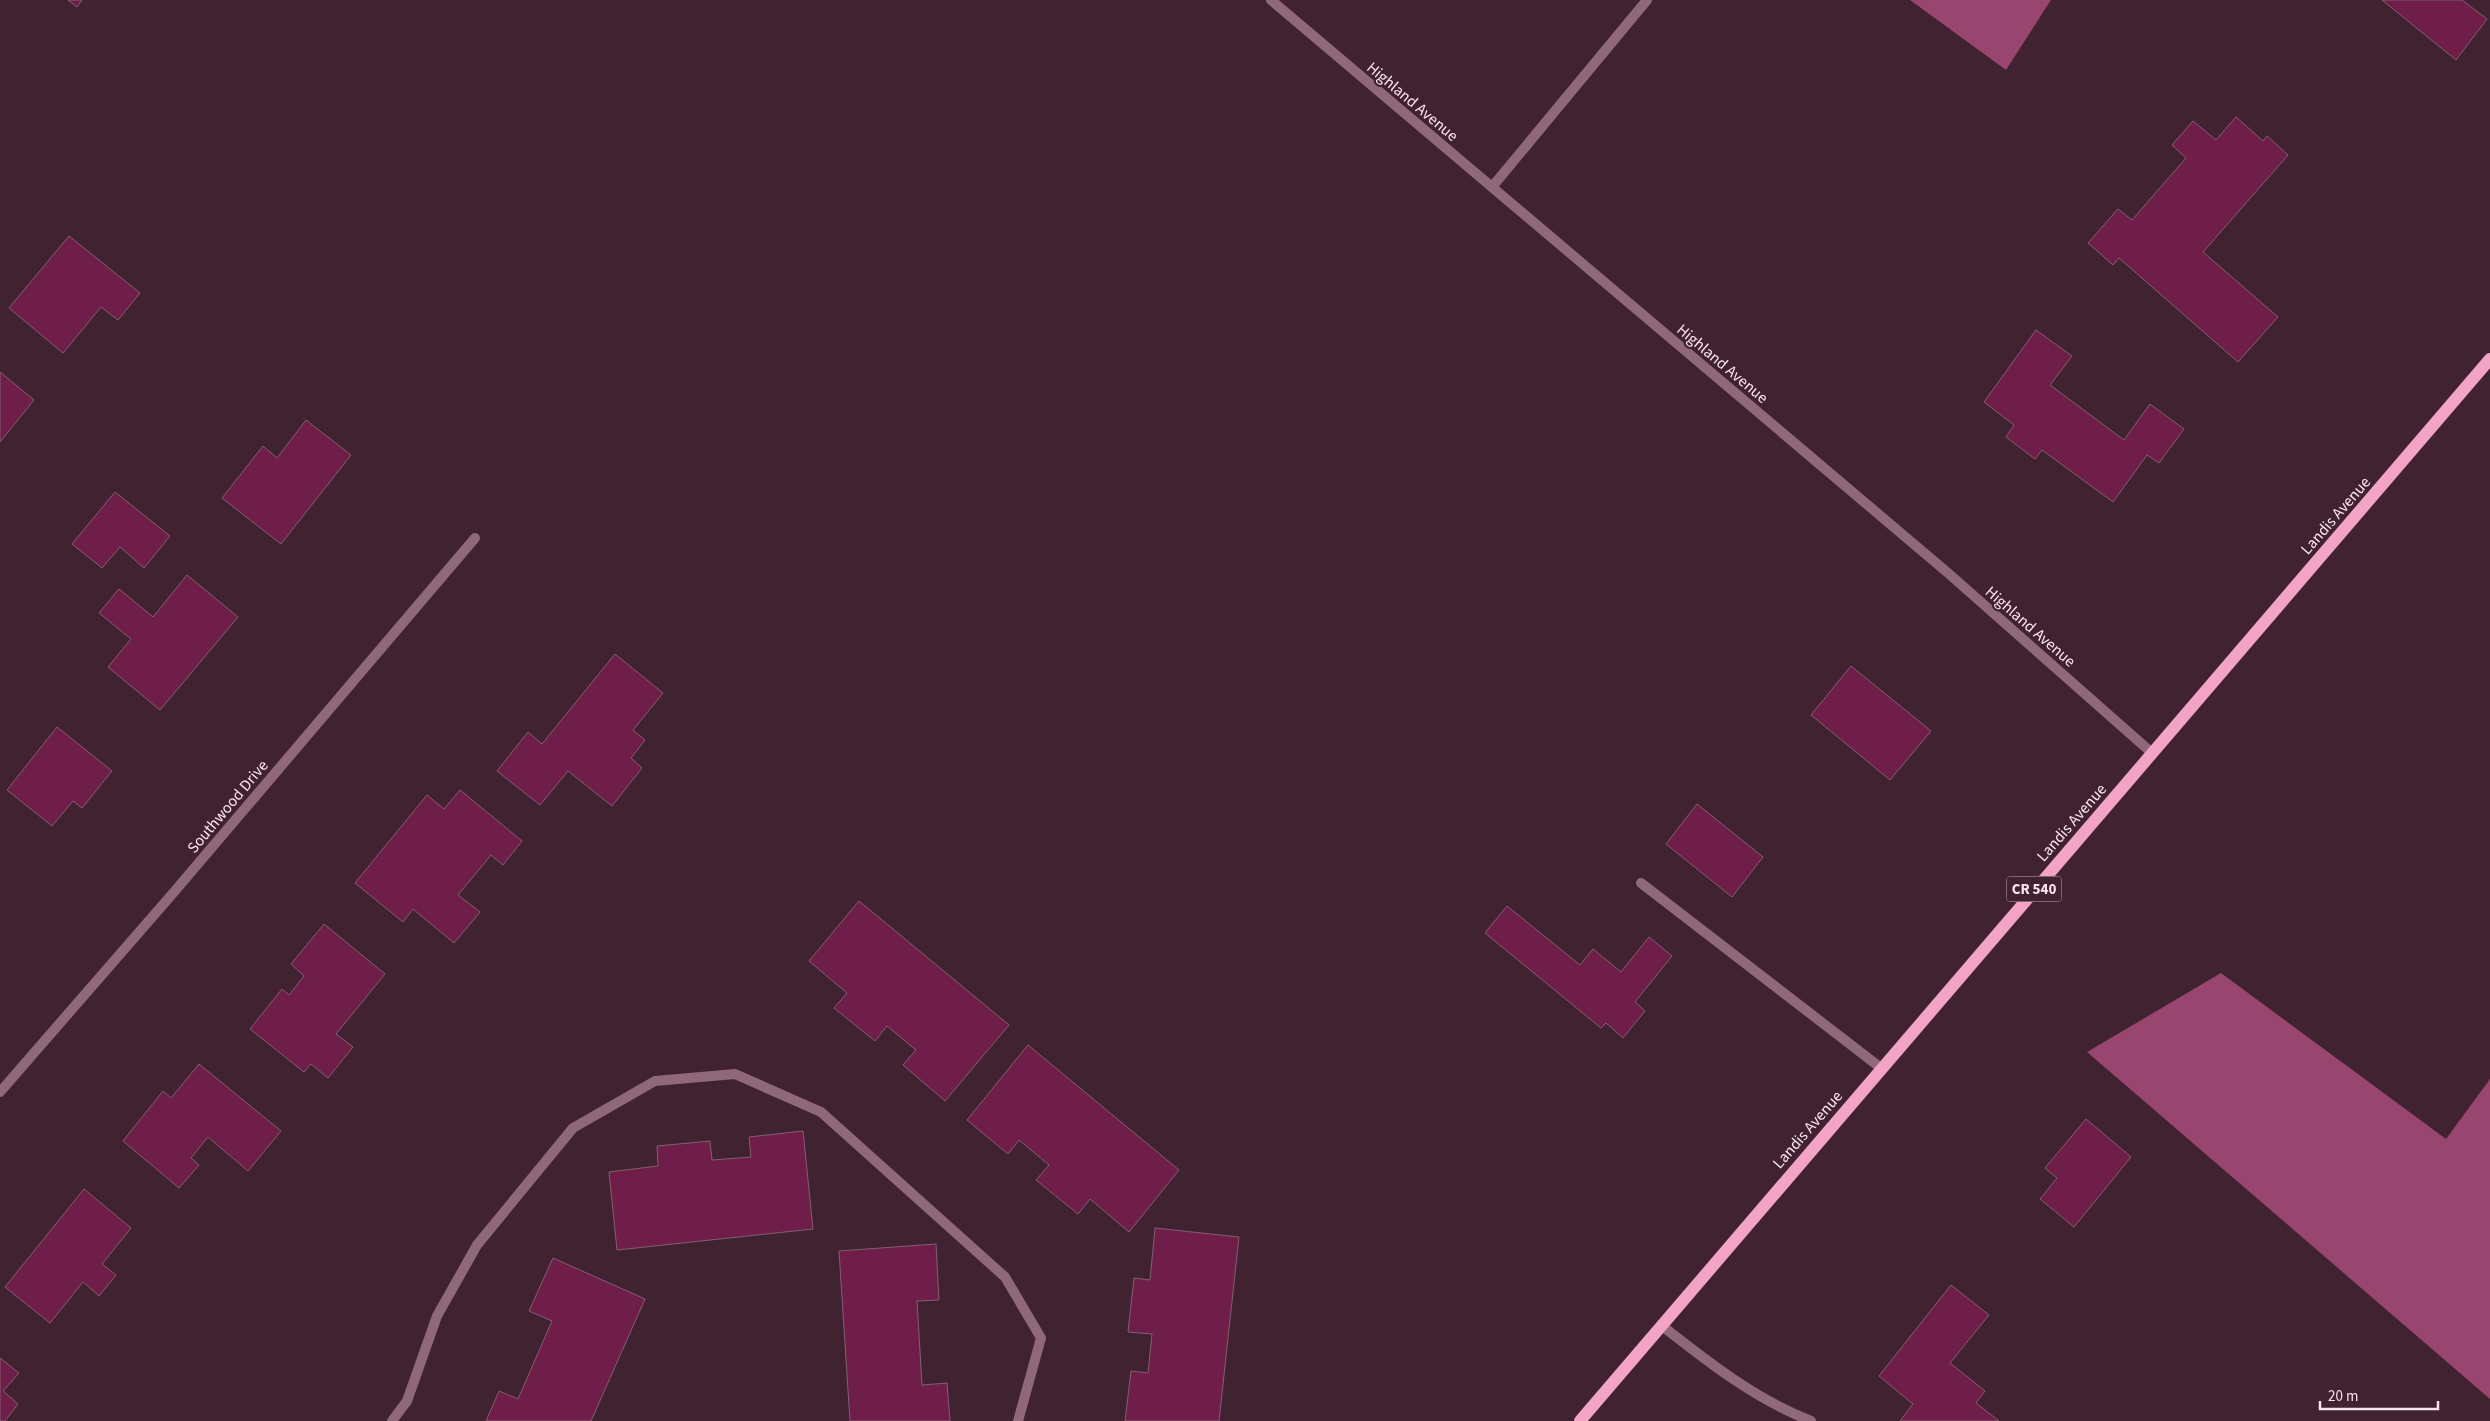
<svg xmlns="http://www.w3.org/2000/svg" width="2490" height="1421" viewBox="0 0 2490 1421" font-family="'Source Sans 3',sans-serif">
  <style>
    .forest { fill: #98456f }
    .building { fill: #6e1e49; stroke: #845f70 }
    .lines { fill: none; stroke-linecap: round; stroke-linejoin: round }
    .lane { stroke: #8f697a; stroke-width: 10 }
    .street { stroke: #8f697a; stroke-width: 10 }
    .primary { stroke: #f2a3c6; stroke-width: 12 }
    .labels { text-anchor: middle; stroke-width: 4.5; stroke-linejoin: round; paint-order: stroke }
    .shield { fill: #412231; stroke: #c2aab5; stroke-width: 1 }
    .shield-label { font-size: 15px; font-weight: bold; fill: #fae4ed }
    .street-label { font-size: 16px; fill: #fae4ed; stroke: #412231 }
  </style>
  <rect width="100%" height="100%" fill="#412231"/>
  <g class="forest">
    <path d="M1910,0h141l-45,70z"/>
    <path d="M2221,973l225,166 44,-60v320l-403,-347z"/>
  </g>
  <g class="building">
    <path d="M68,0h14l-5,7z"/>
    <path d="M2382,0h80l25,19 -31,41z"/>
    <path d="M2236,117l27,24 4,-5 21,19 -85,97 75,65 -40,45 -119,-104 -6,7 -25,-22 30,-34 14,11 54,-62 -14,-13 21,-24 23,19z"/>
    <path d="M69,236l71,57 -22,27 -17,-13 -38,46 -54,-45z"/>
    <path d="M2036,330l36,26 -22,29 74,55 26,-36 34,25 -25,34 -12,-8 -34,47 -71,-52 -7,9 -29,-22 8,-12 -30,-23z"/>
    <path d="M0,372l34,28 -34,42z"/>
    <path d="M306,420l45,35 -70,89 -59,-46 41,-52 14,12z"/>
    <path d="M115,492l55,44 -26,32 -24,-21 -18,21 -30,-24z"/>
    <path d="M187,575l51,42 -78,93 -52,-43 23,-28 -32,-26 20,-24 34,28z"/>
    <path d="M615,654l48,39 -30,37 12,10 -14,18 11,10 -30,38 -44,-35 -28,34 -43,-34 31,-39 14,12z"/>
    <path d="M1851,666l80,65 -41,49 -79,-65z"/>
    <path d="M57,727l55,44 -30,37 -9,-7 -21,25 -45,-36z"/>
    <path d="M460,790l62,51 -19,24 -12,-10 -33,40 22,17 -26,31 -41,-34 -10,13 -48,-39 72,-88 17,14z"/>
    <path d="M1697,804l66,53 -31,40 -66,-53z"/>
    <path d="M859,901l150,124 -64,76 -42,-36 13,-15 -29,-24 -12,15 -41,-33 13,-15 -38,-32z"/>
    <path d="M1507,906l73,59 13,-16 28,23 28,-35 23,19 -37,46 10,9 -22,27 -17,-15 -5,5 -116,-95z"/>
    <path d="M324,924l61,50 -49,60 17,13 -25,31 -17,-14 -7,8 -54,-43 32,-40 7,6 15,-19 -13,-12z"/>
    <path d="M1028,1045l151,125 -50,62 -39,-33 -12,15 -42,-34 13,-15 -30,-25 -11,14 -41,-34z"/>
    <path d="M199,1064l82,67 -33,40 -40,-34 -17,21 8,7 -20,23 -56,-47 40,-50 8,7z"/>
    <path d="M2086,1119l45,38 -57,70 -34,-28 17,-21 -12,-10z"/>
    <path d="M803,1131l10,98 -196,21 -8,-78 49,-6 -1,-20 53,-5 2,19 39,-3 -2,-20z"/>
    <path d="M84,1189l47,39 -29,36 14,11 -17,21 -16,-14 -33,41 -45,-36z"/>
    <path d="M1155,1228l84,9 -20,184h-94l6,-50 17,2 4,-39 -24,-2 6,-54 16,2z"/>
    <path d="M936,1244l3,56 -22,1 5,84 25,-2 3,38h-100l-11,-170z"/>
    <path d="M553,1258l92,41 -54,122h-105l13,-30 19,8 34,-78 -23,-10z"/>
    <path d="M1951,1285l38,30 -39,48 35,28 -9,12 23,18h-99l13,-17 -34,-28z"/>
    <path d="M0,1358l19,15 -16,18 15,13 -13,17h-5z"/>
  </g>
  <g class="lines">
    <g class="lane">
      <path d="M1492,187l155,-187"/>
      <path d="M1641,883l240,185"/>
      <path d="M1661,1325c47,37 94,74 150,96"/>
      <path d="M392,1421l15,-20 30,-85 40,-71 96,-117 82,-47 80,-7 86,38 184,165 36,61 -23,83"/>
    </g>
    <g class="street">
      <path d="M1271,0l677,573 204,180"/>
      <path d="M0,1092l174,-200 301,-354"/>
    </g>
    <path class="primary" d="M1580,1421l910,-1062"/>
  </g>
  <g class="labels">
    <rect class="shield" x="2006.5" y="876.5" width="55" height="25" rx="4"/>
    <g class="shield-label">
      <text x="2034" y="894">CR 540</text>
    </g>
    <g class="street-label">
      <text transform="translate(1413 101) rotate(40)" y="6">Highland Avenue</text>
      <text transform="translate(1723 363) rotate(40)" y="6">Highland Avenue</text>
      <text transform="translate(2335 515) rotate(-49)" y="6">Landis Avenue</text>
      <text transform="translate(2031 626) rotate(41)" y="6">Highland Avenue</text>
      <text transform="translate(227 806) rotate(-50)" y="6">Southwood Drive</text>
      <text transform="translate(2071 822) rotate(-49)" y="6">Landis Avenue</text>
      <text transform="translate(1807 1129) rotate(-49)" y="6">Landis Avenue</text>
    </g>
  </g>
  <path d="M2320 1401v8h118v-8" fill="none" stroke="#fae4ed" stroke-width="2.5"/>
  <text x="2328" y="1401" font-size="15" fill="#fae4ed" stroke="#412231" stroke-width="4" paint-order="stroke">20 m</text>
</svg>
